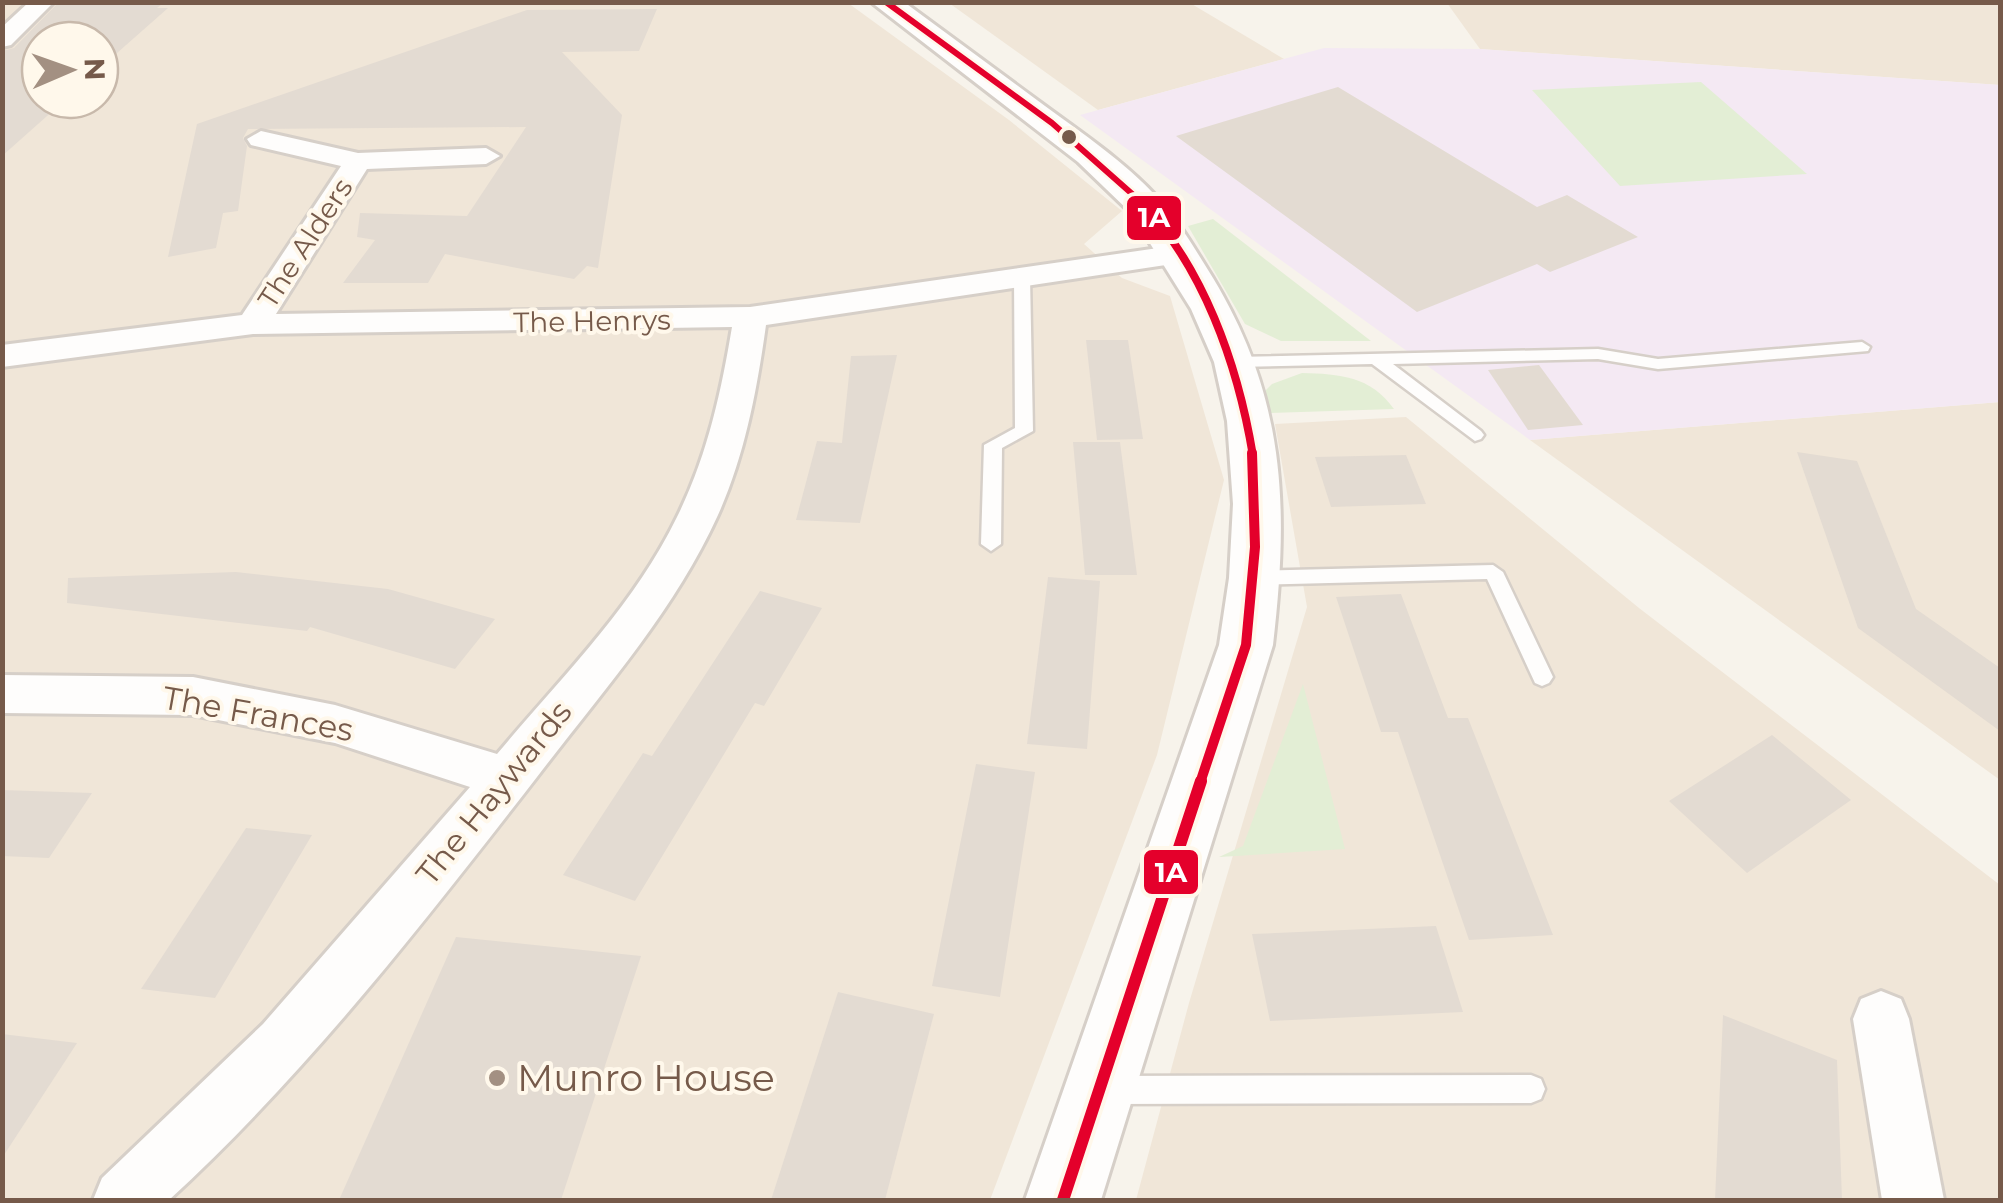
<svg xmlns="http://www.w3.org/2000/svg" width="2003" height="1203" viewBox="0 0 2003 1203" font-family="Montserrat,sans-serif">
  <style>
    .residential { fill: #f0e6d8; fill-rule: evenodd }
    .education { fill: #f4e9f3 }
    .green { fill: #e3eed5 }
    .building { fill: #e3dbd2 }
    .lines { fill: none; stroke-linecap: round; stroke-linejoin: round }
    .service-casing { stroke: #d6cfc8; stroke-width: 5 }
    .minor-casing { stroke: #d6cfc8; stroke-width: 6 }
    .tertiary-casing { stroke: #d6cfc8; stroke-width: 6 }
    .service { fill: #fefdfc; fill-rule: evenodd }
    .minor { fill: #fefdfc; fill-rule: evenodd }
    .tertiary { fill: #fefdfc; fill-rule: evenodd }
    .bus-1-far3-casing { stroke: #fff8eb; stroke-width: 11 }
    .bus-1-far2-casing { stroke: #fff8eb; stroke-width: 14 }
    .bus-1-far1-casing { stroke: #fff8eb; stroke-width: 18 }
    .bus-1-casing { stroke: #fff8eb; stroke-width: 20 }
    .bus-1-far3 { stroke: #e4002b; stroke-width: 6 }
    .bus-1-far2 { stroke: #e4002b; stroke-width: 8 }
    .bus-1-far1 { stroke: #e4002b; stroke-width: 10 }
    .bus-1 { stroke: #e4002b; stroke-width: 12 }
    .bus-dot { fill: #765a4a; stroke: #fff8eb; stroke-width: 4 }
    .poi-dot { fill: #a39082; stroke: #fff8eb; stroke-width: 4 }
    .labels { text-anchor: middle; stroke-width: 8; stroke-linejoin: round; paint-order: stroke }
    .far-street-label { font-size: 28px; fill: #765a4a; stroke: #fff8eb }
    .street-label { font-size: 32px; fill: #765a4a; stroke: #fff8eb }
    .near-poi-label { font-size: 38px; fill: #765a4a; stroke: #fff8eb; text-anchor: start }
    .line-badge { stroke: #fff8eb; stroke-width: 4 }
    .badge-label { font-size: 28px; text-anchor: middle; font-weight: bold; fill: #fff }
  </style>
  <rect width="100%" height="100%" fill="#f7f3eb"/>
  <g class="residential">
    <path d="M2,3h846l161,117 113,91 -38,33 38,34 48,18 54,184 -67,275 -167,445h-987zM40,40h60v60h-60z"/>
    <path d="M949,3h241l94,56 -186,51z"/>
    <path d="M1447,3h553v82l-520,-36z"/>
    <path d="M2000,402v378l-470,-340z"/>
    <path d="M1406,417l233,191 361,277v315h-864l53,-197 118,-396 -32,-183z"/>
  </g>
  <path class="education" d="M1324,48l156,1 520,36v317l-470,38 -450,-325z"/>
  <g class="green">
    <path d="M1701,82l106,92 -187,12 -88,-96z"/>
    <path d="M1213,219l158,122h-90l-36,-17 -57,-98z"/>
    <path d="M1302,373c38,1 68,3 92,36l-125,4 -7,-19 10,-10z"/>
    <path d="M1303,684l42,165 -126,8 24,-11z"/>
  </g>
  <g class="building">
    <path d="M57,4h105l-5,4h11l-68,60v-28h-60v60h25l-63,56v-105l12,-3z"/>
    <path d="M657,9l-18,42 -77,1 60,63 -24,153 -11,-2 -13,13 -129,-25 -17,29h-85l32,-43 -18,-3 3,-24 107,3 59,-89 -278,2 -5,9 4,8 -9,65 -15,2 -7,35 -48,9 29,-133 330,-114z"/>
    <path d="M1338,87l199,120 30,-12 71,42 -88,35 -13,-8 -120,48 -241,-176z"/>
    <path d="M1086,340h42l15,99 -46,1z"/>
    <path d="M897,355l-37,168 -64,-3 21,-79 25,2 9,-87z"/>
    <path d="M1539,365l44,60 -55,5 -40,-60z"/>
    <path d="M1073,442h47l17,133h-52z"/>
    <path d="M1797,452l60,9 59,148 84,59v63l-142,-103z"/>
    <path d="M1406,455l20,49 -95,3 -16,-50z"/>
    <path d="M236,572l152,17 107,30 -40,50 -145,-42 -3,4 -240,-28 1,-25z"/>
    <path d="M1048,577l52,4 -13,168 -60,-5z"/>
    <path d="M760,591l62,17 -58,98 -9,-3 -120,198 -72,-26 80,-122 9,3z"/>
    <path d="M1401,594l47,124h20l85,217 -84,5 -71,-208h-17l-45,-135z"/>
    <path d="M1772,735l79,65 -104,73 -78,-72z"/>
    <path d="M976,764l59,8 -35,225 -68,-11z"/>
    <path d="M2,790l90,3 -43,65 -47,-2z"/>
    <path d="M246,828l66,7 -97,163 -74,-9z"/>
    <path d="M1436,926l27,86 -193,9 -18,-87z"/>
    <path d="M456,937l185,19 -80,244h-222z"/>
    <path d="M838,992l96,22 -49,186h-114z"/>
    <path d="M1723,1015l114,45 5,140h-127z"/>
    <path d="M2,1034l75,9 -75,115z"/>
  </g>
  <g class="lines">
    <defs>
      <g id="service">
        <path d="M1022,272l8,5 3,154 -31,17 -1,96 -10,7 -10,-7 3,-99 31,-17 -1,-151z"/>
        <path d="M1862,342l8,5 -2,4 -210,18 -60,-10 -205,5 88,67 3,4 -3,4 -6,2 -103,-77 -137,3 -8,-5 8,-5 363,-8 60,10z"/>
        <path d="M1493,565l10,7 50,105 -4,6 -7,3 -7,-3 -48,-104 -232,6 -10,-7 10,-7z"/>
        <path d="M1531,1075l10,4 4,10 -4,10 -10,4 -423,1 -10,-4 -4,-10 4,-10 10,-4z"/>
      </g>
      <g id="minor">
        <path d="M29,2h25l-43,43 -9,2v-20z"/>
        <path d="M261,131l97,22 128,-5 14,8 -14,8 -119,5 -91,145 474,-7 429,-62 11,2 5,7 -5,7 -11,2 -413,62c-9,65 -21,130 -48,190 -44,97 -117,178 -181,262 -115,148 -230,296 -368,423h-76l9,-22 161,-154 207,-237 -135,-44 -142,-28 -191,-2v-38l191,2 142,28 162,49c63,-75 137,-148 180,-237 30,-60 44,-124 55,-190l-479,7 -251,33v-22l240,-30 99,-149 -90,-21 -4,-6z"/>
        <path d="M1881,991l20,8 8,20 35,181h-62l-29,-181 8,-20z"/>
      </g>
      <path id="tertiary" d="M871,2h33c47,35 94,69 141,104 38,28 80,56 112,91 22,24 39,54 56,81 73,121 76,230 60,367l-172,555h-76l194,-555 10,-67 4,-74 -6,-83 -13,-59 -23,-53 -60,-96 -53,-51z"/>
    </defs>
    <use href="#service" class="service-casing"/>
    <use href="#minor" class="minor-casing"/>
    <use href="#tertiary" class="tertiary-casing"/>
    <use href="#service" class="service"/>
    <use href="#minor" class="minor"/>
    <use href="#tertiary" class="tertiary"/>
    <defs>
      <path id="bus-1-far3" d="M886,2l166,121 87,77"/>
      <path id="bus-1-far2" d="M1137,198c66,66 101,167 116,258"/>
      <path id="bus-1-far1" d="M1200,783l46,-138 9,-98 -3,-94"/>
      <path id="bus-1" d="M1063,1200l138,-419"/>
    </defs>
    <use href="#bus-1-far3" class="bus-1-far3-casing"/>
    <use href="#bus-1-far2" class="bus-1-far2-casing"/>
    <use href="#bus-1-far1" class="bus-1-far1-casing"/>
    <use href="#bus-1" class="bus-1-casing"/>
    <use href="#bus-1-far3" class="bus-1-far3"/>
    <use href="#bus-1-far2" class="bus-1-far2"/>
    <use href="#bus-1-far1" class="bus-1-far1"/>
    <use href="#bus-1" class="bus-1"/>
  </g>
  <circle class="bus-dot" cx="1069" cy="137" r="9"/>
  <circle class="poi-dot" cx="497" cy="1078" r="10"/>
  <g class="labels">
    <g class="far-street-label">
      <text transform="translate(305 243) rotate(-57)" y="10">The Alders</text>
      <text transform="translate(592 321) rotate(-1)" y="10">The Henrys</text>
    </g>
    <g class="street-label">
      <text transform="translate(258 714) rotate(10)" y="11">The Frances</text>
      <text transform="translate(494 793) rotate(-51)" y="11">The Haywards</text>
    </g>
    <g class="near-poi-label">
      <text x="517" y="1091">Munro House</text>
    </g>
  </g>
  <g class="line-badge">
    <rect x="1125" y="194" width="58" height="48" rx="10" fill="#e4002b"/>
    <rect x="1142" y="848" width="58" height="48" rx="10" fill="#e4002b"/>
  </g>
  <g class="badge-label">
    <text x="1154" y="227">1A</text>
    <text x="1171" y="882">1A</text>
  </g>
  <rect width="2003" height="1203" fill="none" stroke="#765a4a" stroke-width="10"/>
  <g transform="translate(70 70) rotate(88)"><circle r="48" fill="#fff8eb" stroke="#c8b9ab" stroke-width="2.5"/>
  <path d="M0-8L18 38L0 25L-18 38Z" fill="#a39082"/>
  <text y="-15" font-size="28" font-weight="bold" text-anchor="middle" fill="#765a4a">N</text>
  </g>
</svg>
